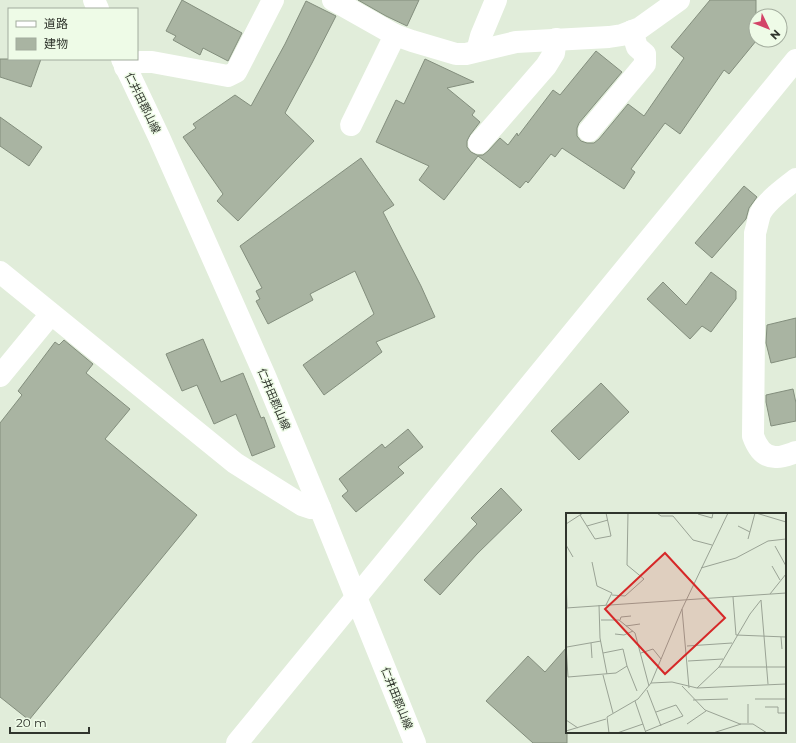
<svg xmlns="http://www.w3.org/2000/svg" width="796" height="743" viewBox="0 0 796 743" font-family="Montserrat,'Noto Sans JP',sans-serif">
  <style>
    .building { fill: #a9b4a2; stroke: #838e7d }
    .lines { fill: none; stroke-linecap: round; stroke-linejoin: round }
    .minor { stroke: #fff; stroke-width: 22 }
    .tertiary { stroke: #fff; stroke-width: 22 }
    .secondary { stroke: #fff; stroke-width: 22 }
    .labels { text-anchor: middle; stroke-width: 3; stroke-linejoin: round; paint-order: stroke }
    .street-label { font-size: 11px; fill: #30352d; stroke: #eefbe7 }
    .inset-road { fill: none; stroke: #9aa395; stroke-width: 1 }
    .view { fill: #d62828; fill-opacity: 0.15; stroke: #d62828; stroke-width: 2 }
    .inset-edge { fill: none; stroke: #30352d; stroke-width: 2 }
  </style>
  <rect width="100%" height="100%" fill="#e1edda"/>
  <g class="building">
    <path d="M182,0l60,33 -14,28 -25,-13 -3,7 -27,-15 3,-4 -10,-5z"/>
    <path d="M358,0h61l-12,26 -21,-10z"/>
    <path d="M710,0h46v41l-27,33 -5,-4 -44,64 -15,-11 -34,46 4,3 -11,17 -62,-41 -7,9 -4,-3 -23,29 -2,-2 -6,7 -42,-32 -34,44 -25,-20 10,-14 -53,-24 20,-42 8,4 21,-45 49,23 -27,6 28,23 -3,4 8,7 -10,13 -3,6v6l4,5 6,3h6l5,-4 12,-13 8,7 9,-12 1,3 35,-46 7,5 36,-44 26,21 -43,51 -2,5v8l4,5 6,2h7l5,-4 29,-35 16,12 40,-58 -13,-11z"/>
    <path d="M306,1l30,15 -24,47 -27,50 29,28 -76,80 -21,-20 6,-7 -40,-57 13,-9 -3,-4 42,-29 16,11 34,-62z"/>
    <path d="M0,59h41l-10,28 -31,-10z"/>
    <path d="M0,117l42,30 -13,19 -29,-20z"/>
    <path d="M361,158l33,47 -11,7 38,74 14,31 -59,25 6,10 -58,43 -21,-30 71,-51 -19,-43 -45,23 3,6 -45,24 -12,-23 4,-2 -4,-8 6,-3 -22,-42z"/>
    <path d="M744,186l13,11 -8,11 -3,11 -34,39 -17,-15z"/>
    <path d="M711,272l25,19v8l-25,33 -9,-6 -12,13 -43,-40 16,-17 23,23z"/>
    <path d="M796,318v39l-25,6 -5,-20 1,-18z"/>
    <path d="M203,339l18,43 22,-9 18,45 3,-1 11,30 -23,9 -16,-42 -22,10 -17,-39 -15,6 -16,-37z"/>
    <path d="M64,340l29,24 -7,9 44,36 -25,30 92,76 -168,205 -29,-23v-274l22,-28 -4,-4 37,-49 4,3z"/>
    <path d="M601,383l28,29 -50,48 -28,-29z"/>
    <path d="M793,389l3,14v18l-25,5 -5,-24v-7z"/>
    <path d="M408,429l15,18 -25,20 6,6 -48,39 -14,-16 6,-5 -9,-12 43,-35 3,4z"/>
    <path d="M501,488l21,22 -45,44 -37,41 -16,-15 53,-56 -6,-6z"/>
    <path d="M567,647v96h-34l-47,-42 42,-45 17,16z"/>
  </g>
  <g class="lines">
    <g class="minor">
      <path d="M333,0l62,35 17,6 44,13h10l50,-12 93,-5 13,-2 18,-7 39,-28"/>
      <path d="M477,51l4,-15 15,-36"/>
      <path d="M125,67l15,-5h12l76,14 8,-4 37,-72"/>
      <path d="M351,125l44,-90"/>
      <path d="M589,131l56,-67v-10l-8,-7 -5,-16"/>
      <path d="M479,143l67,-77 8,-13 2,-14"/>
      <path d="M796,179c-11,9 -30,22 -36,35 -2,6 -3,13 -5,19l-2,203c4,11 11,22 24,21 6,0 13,-3 19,-5"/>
      <path d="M0,272l235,191 67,42 9,3h9"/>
      <path d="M0,376l51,-62"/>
    </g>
    <path class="tertiary" d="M237,743l559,-683"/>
    <g class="secondary">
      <path d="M94,0l4,9"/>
      <path d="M122,59l37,78 106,239 55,132 95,235"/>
    </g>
  </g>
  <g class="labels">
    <g class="street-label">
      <text transform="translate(143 103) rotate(64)" y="4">仁井田郡山線</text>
      <text transform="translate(274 399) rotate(67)" y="4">仁井田郡山線</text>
      <text transform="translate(397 698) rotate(68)" y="4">仁井田郡山線</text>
    </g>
  </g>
  <g transform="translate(566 513)">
    <rect width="220" height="220" fill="#e1edda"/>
    <path class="inset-road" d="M91,0l4,3h12l20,24 19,5M190,0l30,9M132,1l14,4 1,-5M14,2l15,24 16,-3 -5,-23M0,11l17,-11M21,13l21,-6M172,13l12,6M182,26l7,-26M0,32l7,12M209,33l11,20M26,49l5,24 15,7 -6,12M206,53l8,14M135,55l35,-10 32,-17 18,-2M0,67l1,27M204,81l16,-20M46,82l13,1 19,-17 -17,-14 1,-52M167,84l3,38 50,2M195,87l7,84M33,92l1,33 7,36M0,95l220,-15M116,96l7,79M35,107h18l16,13 14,53M54,107l1,-3 10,-1M60,113l14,-2M49,121l9,1 9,-4M215,124l1,12M25,130l1,15M0,132l2,32 48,-4 11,-7M121,133l45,-3M1,134l34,-6M37,140l20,-4 4,17 10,25M75,140l12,-4 8,10M122,148l35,-2M153,154h67M37,162l10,38M85,170l21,-1 25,6 89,-4M116,173l23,24 35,14h13l14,9M131,175l22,-21 31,-53 11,-14M81,177l14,36M189,186h31M127,187l35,-1M69,188l11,32M182,191v19M199,194h13v6h8M0,207l12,8M121,211l19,-13M0,218l40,-12M80,218l37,-15 -7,-11 -20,7M43,220l-2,-16 31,-18 13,-16 31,-74 46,-96M51,220l26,-9M147,220l28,-9"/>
    <path class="view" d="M99,40l60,65 -60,56 -60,-65z"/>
    <rect width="220" height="220" class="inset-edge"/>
  </g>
  <rect x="8" y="8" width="130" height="52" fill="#eefbe7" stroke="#a2ac9d"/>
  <rect x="16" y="21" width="20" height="6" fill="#ffffff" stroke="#a2ac9d"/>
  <text x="44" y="28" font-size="12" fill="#30352d">道路</text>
  <rect x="16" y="38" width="20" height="12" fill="#a9b4a2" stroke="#a2ac9d"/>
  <text x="44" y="48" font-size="12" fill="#30352d">建物</text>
  <g transform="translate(768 28) rotate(133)"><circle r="19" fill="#eefbe7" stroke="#a2ac9d"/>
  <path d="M0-3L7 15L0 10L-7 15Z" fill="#d34468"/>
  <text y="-6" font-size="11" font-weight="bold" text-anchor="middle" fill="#30352d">N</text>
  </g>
  <path d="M10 727v6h79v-6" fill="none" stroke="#30352d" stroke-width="2"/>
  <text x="16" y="727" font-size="12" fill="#30352d" stroke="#eefbe7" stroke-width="3" paint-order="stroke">20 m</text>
</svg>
